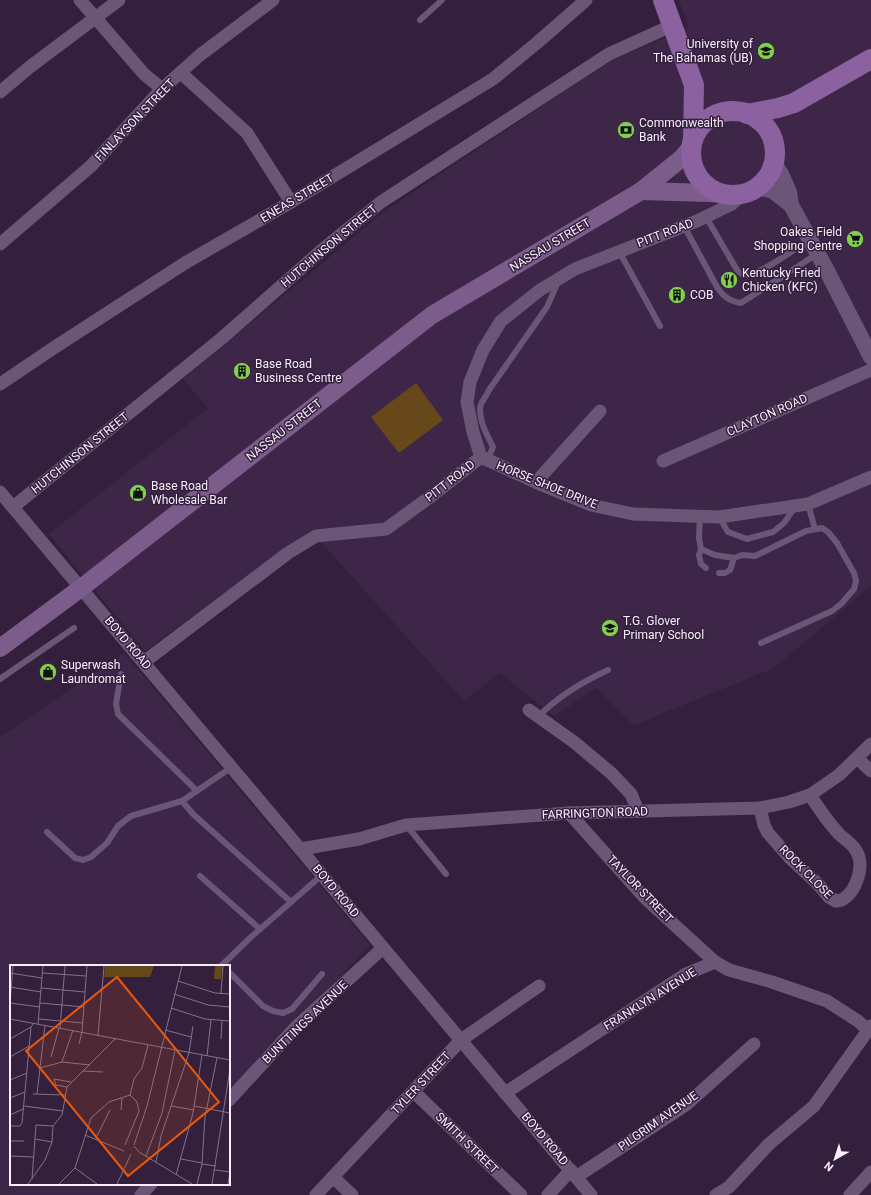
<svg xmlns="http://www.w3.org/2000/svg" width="871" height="1195" viewBox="0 0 871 1195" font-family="Roboto,sans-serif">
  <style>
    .built { fill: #3e2649 }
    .green { fill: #66481a }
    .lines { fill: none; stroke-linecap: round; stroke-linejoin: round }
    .service { stroke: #6c5677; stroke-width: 6 }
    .minor { stroke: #6c5677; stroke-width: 13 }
    .tertiary { stroke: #6c5677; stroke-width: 16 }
    .secondary { stroke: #7c5c8b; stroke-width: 18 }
    .primary { stroke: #8b619f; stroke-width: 20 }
    .labels { text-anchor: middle; stroke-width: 3; stroke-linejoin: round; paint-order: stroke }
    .poi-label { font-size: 12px; fill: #f8eefd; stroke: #34203d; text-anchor: start }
    .street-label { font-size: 12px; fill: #f8eefd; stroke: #34203d }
    .inset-road { fill: none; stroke: #82728a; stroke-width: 1 }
    .view { fill: #e8590c; fill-opacity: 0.15; stroke: #e8590c; stroke-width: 2 }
    .inset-edge { fill: none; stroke: #f8eefd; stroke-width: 2 }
  </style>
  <rect width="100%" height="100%" fill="#34203d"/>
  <g class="built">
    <path d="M679,0h192v586l-97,82 -140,57 -38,-37 -42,28 -54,-43 -36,28 -152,-169 -54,36 -113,83 -96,-117 159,-126 -25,-29 203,-169 226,-150 77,-32z"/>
    <path d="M124,653l246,292 -141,151v-130h-218v218h137l-11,11h-137v-458z"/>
  </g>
  <path class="green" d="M416,383l27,37 -44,33 -28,-36z"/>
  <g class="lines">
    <g class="service">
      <path d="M420,20l22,-20"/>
      <path d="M706,217l31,53c3,3 5,5 8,5 14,1 51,-27 64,-35"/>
      <path d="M684,226l33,61c7,10 12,14 24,16l76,-49"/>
      <path d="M619,251l41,75"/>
      <path d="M487,461l6,-14c-6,-12 -16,-29 -12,-43 2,-4 6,-9 8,-14l58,-83 11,-25"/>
      <path d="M808,504l7,25"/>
      <path d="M700,516l-1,22 2,11 -2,6 2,9 5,4"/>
      <path d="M719,517l9,15 19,7 26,-7 11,-9 11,-16"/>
      <path d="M701,549l14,6 19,3 8,-3 13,1 51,-25 16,-3 6,4 9,11 17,30 2,8 -2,8 -13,15 -9,7 -71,32"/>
      <path d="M719,573h6l5,-3 4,-12"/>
      <path d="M121,674l-5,30 2,10 79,77"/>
      <path d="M0,679l74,-51"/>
      <path d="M538,717c20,-21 44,-35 70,-47"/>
      <path d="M182,801l11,13 98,88"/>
      <path d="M407,826l39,48"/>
      <path d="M47,832l28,26 8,2 8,-3 16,-14 11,-17 13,-10 51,-15 50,-34"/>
      <path d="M200,876l60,53"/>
      <path d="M221,966l30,-29 71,-62"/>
      <path d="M229,972l34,34 10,5 10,2 9,-4 30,-35"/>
    </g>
    <g class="minor">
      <path d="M80,0l64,74 18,15"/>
      <path d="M181,73l66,60 44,69"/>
      <path d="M0,92l31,-26 88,-66"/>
      <path d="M0,244l91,-78 71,-77 38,-34 73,-55"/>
      <path d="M0,384l55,-37 130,-84 106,-61 202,-123 45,-37 48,-42"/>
      <path d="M481,457l-8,-25 -6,-30 3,-20 13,-32 18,-29 39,-31 35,-21 122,-48 35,-17 10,-10"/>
      <path d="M481,457l59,27 51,21 42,9 86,3 89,-13 63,-27"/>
      <path d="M663,461l208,-91"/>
      <path d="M536,482l64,-71"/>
      <path d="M0,492l591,703"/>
      <path d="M13,507l209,-169 100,-88 59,-48 228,-148 64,-29"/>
      <path d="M144,662l144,-109 28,-17 70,-7 48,-35 47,-37"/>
      <path d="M529,710l45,32 37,31 20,21 7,17"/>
      <path d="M857,758l14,13"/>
      <path d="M760,808l4,17 4,8 22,25 28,26 11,13 7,4 6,-1c15,-9 24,-36 13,-51 -4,-6 -11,-10 -16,-15 -11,-12 -20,-25 -29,-39"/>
      <path d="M569,813l76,85 70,64"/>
      <path d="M301,849l58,-10 47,-14 163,-12 191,-5 29,-6 21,-7 29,-20 32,-31"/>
      <path d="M414,1092l107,103"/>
      <path d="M505,1093l181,-119 29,-12 14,8 43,12 55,19 31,20 10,9"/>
      <path d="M229,1100l68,-74 86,-78"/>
      <path d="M333,1177l19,18"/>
      <path d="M576,1177l111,-73 67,-60"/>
      <path d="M141,1195l10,-11"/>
      <path d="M316,1195l145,-155 78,-54"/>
      <path d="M548,1195l23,-25"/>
      <path d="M716,1195l13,-8 40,-43 45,-38 57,-80"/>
      <path d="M850,1195l21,-23"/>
    </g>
    <g class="tertiary">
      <path d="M774,163l7,11 8,18 2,13 34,62 46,90"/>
      <path d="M758,187l15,4 18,14"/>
    </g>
    <g class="secondary">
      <path d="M641,191l68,2 16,1"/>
      <path d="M0,648l81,-60 351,-273 209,-124 41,-33 9,-11"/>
    </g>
    <g class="primary">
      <path d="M663,0l31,85 -1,55"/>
      <circle cx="733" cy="153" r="42"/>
      <path d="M747,114l31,-6 16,-5 77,-44"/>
    </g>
  </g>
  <defs>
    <symbol id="university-disc" viewBox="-11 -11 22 22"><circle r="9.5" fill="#83d04e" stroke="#34203d"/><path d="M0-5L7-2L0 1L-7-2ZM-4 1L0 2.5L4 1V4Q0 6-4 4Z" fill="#111"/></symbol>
    <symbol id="bank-disc" viewBox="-11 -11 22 22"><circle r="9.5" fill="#83d04e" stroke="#34203d"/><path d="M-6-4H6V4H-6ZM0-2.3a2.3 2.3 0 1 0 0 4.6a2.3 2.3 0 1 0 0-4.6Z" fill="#111"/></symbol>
    <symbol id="supermarket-disc" viewBox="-11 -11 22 22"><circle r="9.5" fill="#83d04e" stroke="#34203d"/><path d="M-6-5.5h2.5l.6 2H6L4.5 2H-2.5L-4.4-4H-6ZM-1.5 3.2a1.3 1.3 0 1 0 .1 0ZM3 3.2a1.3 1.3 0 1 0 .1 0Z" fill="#111"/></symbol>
    <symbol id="restaurant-disc" viewBox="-11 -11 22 22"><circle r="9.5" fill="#83d04e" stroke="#34203d"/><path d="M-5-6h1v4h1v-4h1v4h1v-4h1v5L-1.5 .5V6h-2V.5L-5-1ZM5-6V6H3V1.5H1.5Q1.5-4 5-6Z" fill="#111"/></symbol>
    <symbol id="building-disc" viewBox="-11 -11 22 22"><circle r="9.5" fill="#83d04e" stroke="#34203d"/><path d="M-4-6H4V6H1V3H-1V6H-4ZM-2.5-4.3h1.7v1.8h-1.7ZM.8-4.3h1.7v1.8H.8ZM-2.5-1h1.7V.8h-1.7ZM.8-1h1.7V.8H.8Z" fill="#111"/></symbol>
    <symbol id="shop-disc" viewBox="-11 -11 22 22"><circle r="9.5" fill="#83d04e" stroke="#34203d"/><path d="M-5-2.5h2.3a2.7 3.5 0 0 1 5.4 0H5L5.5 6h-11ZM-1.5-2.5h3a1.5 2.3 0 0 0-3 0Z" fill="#111"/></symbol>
    <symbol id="school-disc" viewBox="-11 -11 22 22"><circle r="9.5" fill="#83d04e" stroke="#34203d"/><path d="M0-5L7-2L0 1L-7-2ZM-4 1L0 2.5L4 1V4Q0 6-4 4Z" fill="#111"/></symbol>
  </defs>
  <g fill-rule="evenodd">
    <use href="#university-disc" x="756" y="41" width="20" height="20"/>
    <use href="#bank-disc" x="616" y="120" width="20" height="20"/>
    <use href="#supermarket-disc" x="845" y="229" width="20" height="20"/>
    <use href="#restaurant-disc" x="719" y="270" width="20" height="20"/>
    <use href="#building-disc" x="667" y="285" width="20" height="20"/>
    <use href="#building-disc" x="232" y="361" width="20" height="20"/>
    <use href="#shop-disc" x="128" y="483" width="20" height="20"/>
    <use href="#school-disc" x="600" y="618" width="20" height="20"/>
    <use href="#shop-disc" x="38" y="662" width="20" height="20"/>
  </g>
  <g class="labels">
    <g class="poi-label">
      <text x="753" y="48" text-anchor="end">University of<tspan x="753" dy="14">The Bahamas (UB)</tspan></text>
      <text x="639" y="127">Commonwealth<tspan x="639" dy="14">Bank</tspan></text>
      <text x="842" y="236" text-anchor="end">Oakes Field<tspan x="842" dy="14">Shopping Centre</tspan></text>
      <text x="742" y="277">Kentucky Fried<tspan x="742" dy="14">Chicken (KFC)</tspan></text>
      <text x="690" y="299">COB</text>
      <text x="255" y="368">Base Road<tspan x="255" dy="14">Business Centre</tspan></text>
      <text x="151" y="490">Base Road<tspan x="151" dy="14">Wholesale Bar</tspan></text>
      <text x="623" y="625">T.G. Glover<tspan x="623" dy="14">Primary School</tspan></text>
      <text x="61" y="669">Superwash<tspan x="61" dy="14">Laundromat</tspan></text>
    </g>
    <g class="street-label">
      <text transform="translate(135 120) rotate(-46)" y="4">FINLAYSON STREET</text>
      <text transform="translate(297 198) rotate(-31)" y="4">ENEAS STREET</text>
      <text transform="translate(665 233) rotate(-21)" y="4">PITT ROAD</text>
      <text transform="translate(550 245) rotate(-31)" y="4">NASSAU STREET</text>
      <text transform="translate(329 246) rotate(-40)" y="4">HUTCHINSON STREET</text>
      <text transform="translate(767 415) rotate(-24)" y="4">CLAYTON ROAD</text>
      <text transform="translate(284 430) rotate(-38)" y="4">NASSAU STREET</text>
      <text transform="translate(80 453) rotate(-39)" y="4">HUTCHINSON STREET</text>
      <text transform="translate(450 481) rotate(-38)" y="4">PITT ROAD</text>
      <text transform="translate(547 485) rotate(22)" y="4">HORSE SHOE DRIVE</text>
      <text transform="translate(128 643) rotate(50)" y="4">BOYD ROAD</text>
      <text transform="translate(595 813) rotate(-2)" y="4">FARRINGTON ROAD</text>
      <text transform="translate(806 872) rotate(45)" y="4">ROCK CLOSE</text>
      <text transform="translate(640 889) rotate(46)" y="4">TAYLOR STREET</text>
      <text transform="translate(336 891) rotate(50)" y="4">BOYD ROAD</text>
      <text transform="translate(650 999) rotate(-32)" y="4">FRANKLYN AVENUE</text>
      <text transform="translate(305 1022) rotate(-44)" y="4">BUNTTINGS AVENUE</text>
      <text transform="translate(421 1083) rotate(-47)" y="4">TYLER STREET</text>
      <text transform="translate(658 1121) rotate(-35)" y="4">PILGRIM AVENUE</text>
      <text transform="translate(545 1139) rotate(50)" y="4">BOYD ROAD</text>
      <text transform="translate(467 1143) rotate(44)" y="4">SMITH STREET</text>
    </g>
  </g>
  <g transform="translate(10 965)">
    <rect width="220" height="220" fill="#34203d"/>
    <path d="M95,1h49l-4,11h-46zM205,1h7l-1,13h-7z" fill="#66481a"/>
    <path class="inset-road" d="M0,8l32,5M33,8l43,3M168,16l37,12 15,1M0,22l31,5M31,23l44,4M211,28l2,-27M164,29l34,11 22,2M0,38l3,-37M0,38l30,4M30,38l44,4M161,43l34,11 25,2M0,54l220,41M29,54l44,4M28,59l5,-58M50,63l5,-62M155,65l26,7M88,70l6,-69M0,74l21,-12M211,74l1,-19M69,79l3,-12 5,-66M197,91l4,-36M0,92l19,-11M41,92l8,-29M52,97l28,3M30,103l22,-6 11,-32M73,106l20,1M0,115l17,-7M57,122l-11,-2 -2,-6 17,3M23,129l32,1M27,129l8,-69M120,130l4,-16 8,-11 6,-23M0,133l15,-6M14,141l39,5M161,141l23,4M184,141l36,7M111,145l1,-13M0,150l13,-6M0,161h10l2,-3 9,-96 3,-4M75,170l39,16M86,173l14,-28M25,174l17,3M0,176h14M115,180l14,-34 -2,-9 -7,-7M124,180l13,-39 35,-140M124,181l5,6 53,32M0,191l23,1M136,191l16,-43 13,-63M171,194l21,4M146,197l5,-26 28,-83 4,-27M192,199l14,2M65,203l22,16M205,205l15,2M166,210l17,-62 9,-58M22,214l4,-54 17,1M18,219l17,-24 7,-18 1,-16 9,-11 5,-28 48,-48M49,219l16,-16 16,-50 18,-16 21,-7M107,219l14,-30M187,219l5,-20 3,-47 12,-59M202,219l18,-115M218,219l2,-12"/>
    <path class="view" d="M107,12l102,125 -91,74 -102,-125z"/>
    <rect width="220" height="220" class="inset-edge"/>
  </g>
  <g transform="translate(835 1159) rotate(219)" stroke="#34203d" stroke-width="3" paint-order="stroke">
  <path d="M0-3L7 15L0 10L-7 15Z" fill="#f8eefd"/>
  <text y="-6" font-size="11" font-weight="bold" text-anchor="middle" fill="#f8eefd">N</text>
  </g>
</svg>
